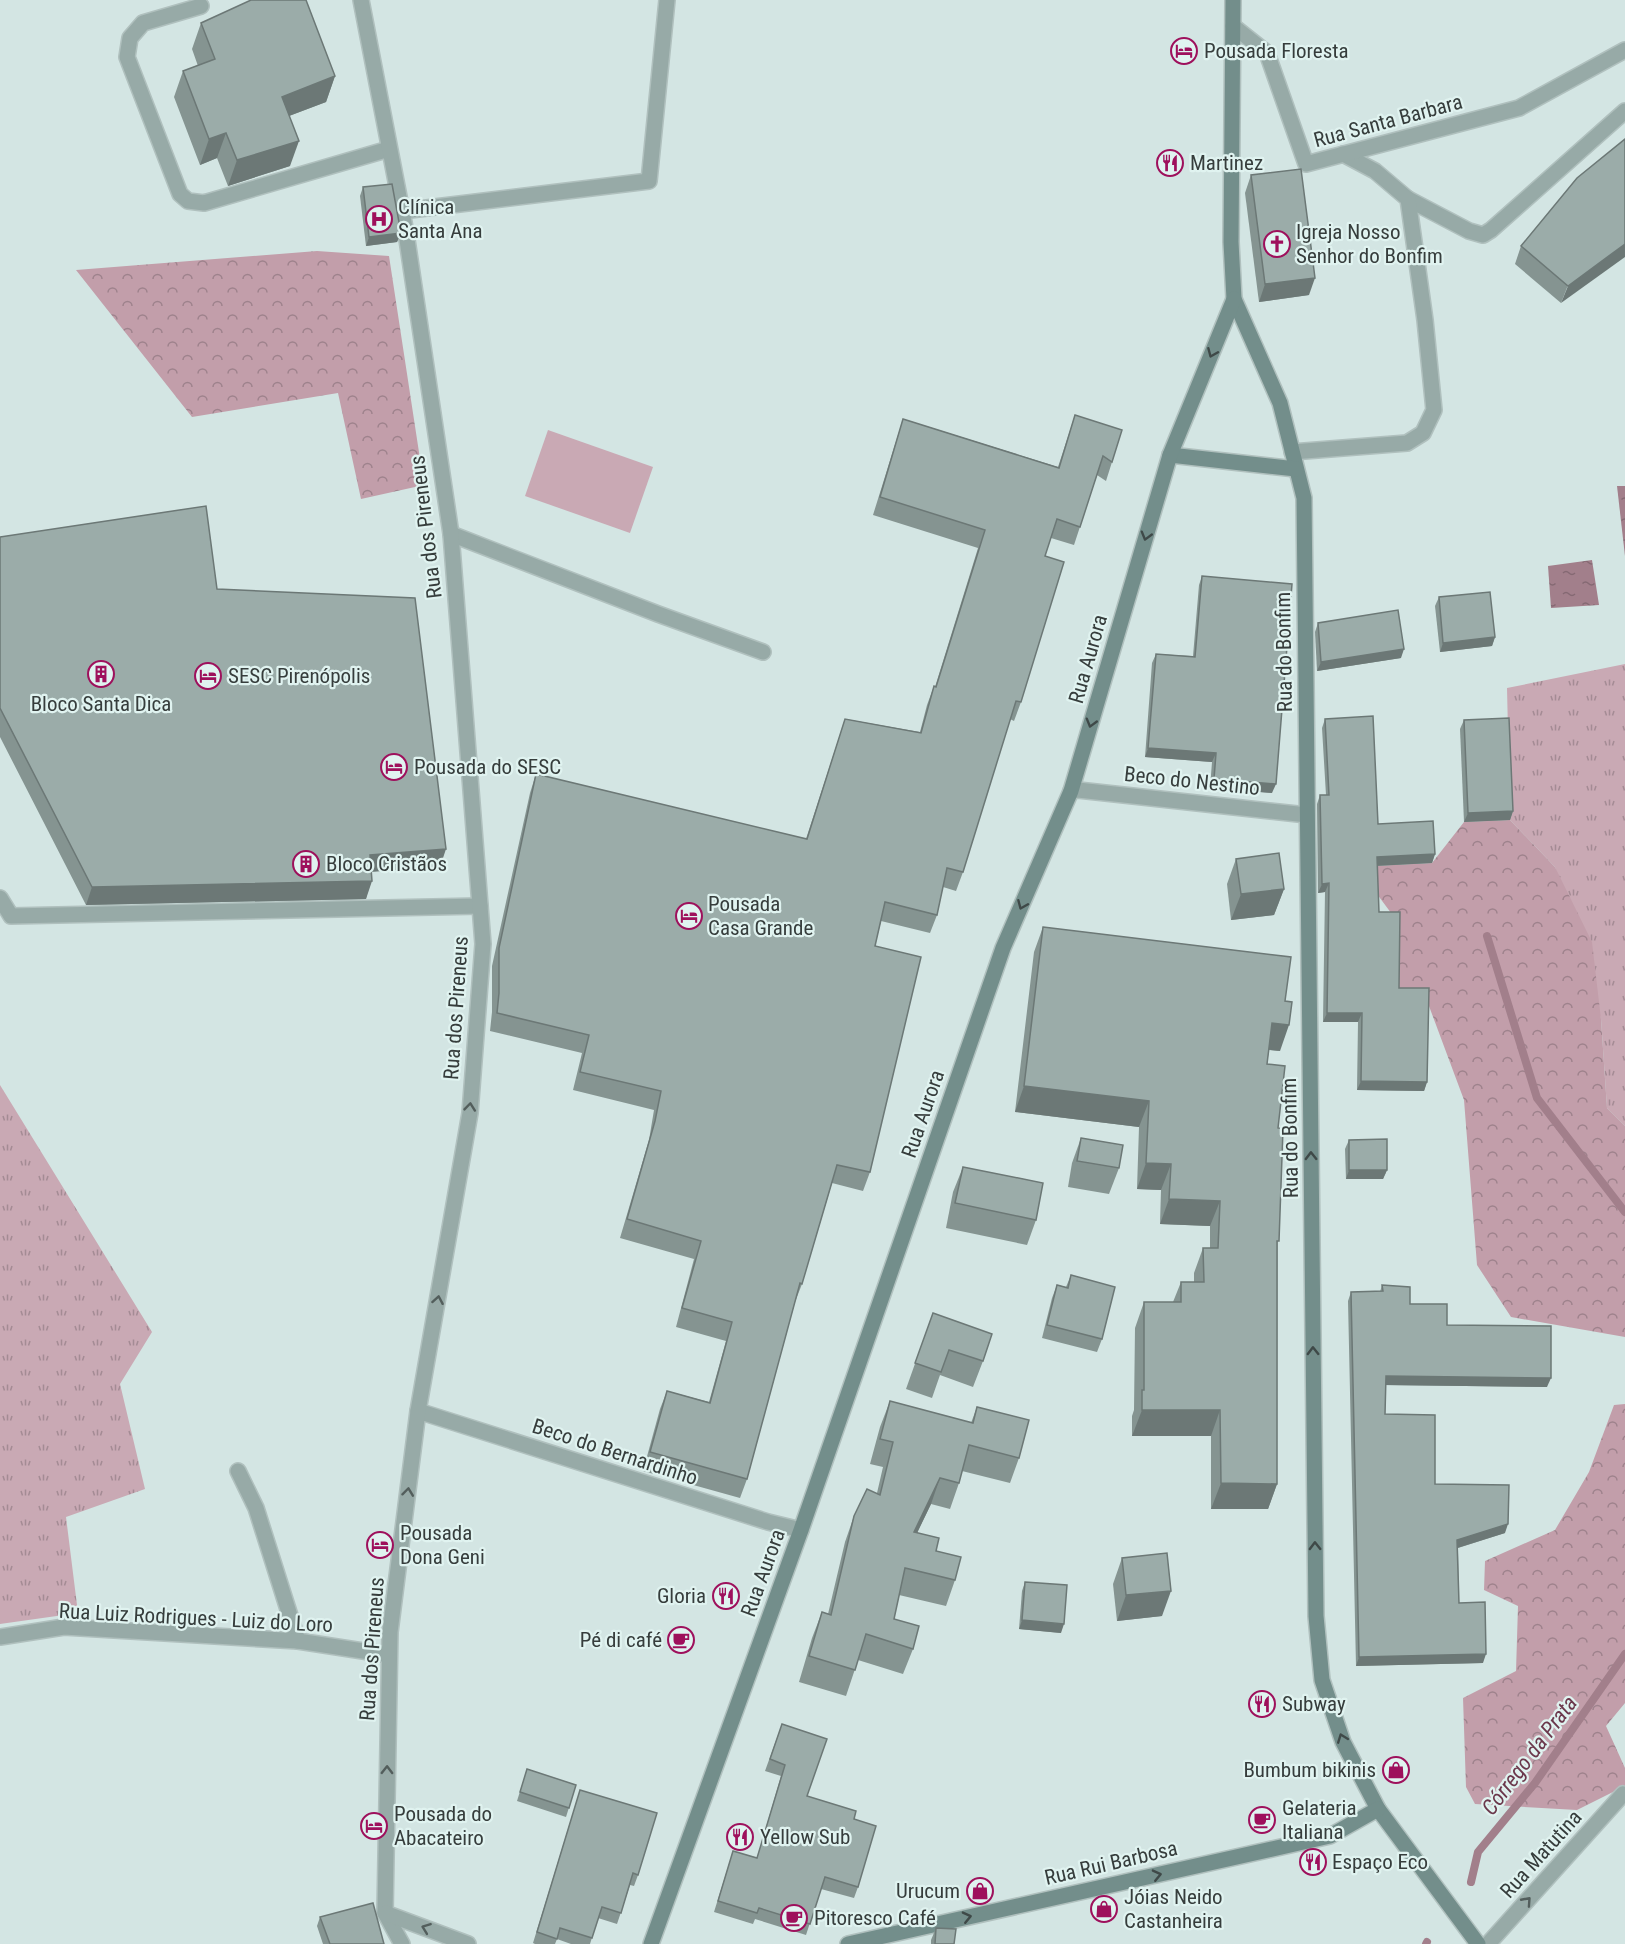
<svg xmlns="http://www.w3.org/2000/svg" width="1625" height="1944" viewBox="0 0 1625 1944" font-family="'Roboto Condensed',sans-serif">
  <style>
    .grass { fill: url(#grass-tufts) }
    .forest { fill: url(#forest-crowns) }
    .pitch { fill: #c9a9b4 }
    .water { fill: url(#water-ripples) }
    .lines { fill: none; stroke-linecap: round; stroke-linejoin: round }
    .stream { stroke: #a27f8b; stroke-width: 8 }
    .service-casing { stroke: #b0c0be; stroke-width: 18 }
    .minor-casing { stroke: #b0c0be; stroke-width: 18 }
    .tertiary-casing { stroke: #b0c0be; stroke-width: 18 }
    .secondary-casing { stroke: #b0c0be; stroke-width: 18 }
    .service { stroke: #97aaa7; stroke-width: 15 }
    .minor { stroke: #97aaa7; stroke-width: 15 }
    .tertiary { stroke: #97aaa7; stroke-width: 15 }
    .secondary { stroke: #738e8b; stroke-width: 15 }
    .wall { fill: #859491 }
    .shaded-wall { fill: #6c7876 }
    .building { fill: #9baca9; stroke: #6c7876; stroke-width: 1.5 }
    .oneway { stroke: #3f4948 }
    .oneway2 { stroke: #535e5c }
    .labels { text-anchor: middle; stroke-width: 4.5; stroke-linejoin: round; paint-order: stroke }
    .poi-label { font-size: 21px; fill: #363d3c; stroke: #e0f3f0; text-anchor: start }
    .street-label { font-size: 21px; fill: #363d3c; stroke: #e0f3f0 }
    .water-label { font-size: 22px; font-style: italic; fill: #6b384c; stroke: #e0f3f0 }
  </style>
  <defs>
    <pattern id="grass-tufts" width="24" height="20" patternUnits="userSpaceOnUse" patternTransform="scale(1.5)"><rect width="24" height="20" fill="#c9a9b4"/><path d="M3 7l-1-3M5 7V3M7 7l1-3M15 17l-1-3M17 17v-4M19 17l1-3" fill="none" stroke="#a48b94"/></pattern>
    <pattern id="forest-crowns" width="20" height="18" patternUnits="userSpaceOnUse" patternTransform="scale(1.5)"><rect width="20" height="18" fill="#c29eaa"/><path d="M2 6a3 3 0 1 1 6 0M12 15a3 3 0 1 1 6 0" fill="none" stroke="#9e828c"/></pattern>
    <pattern id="water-ripples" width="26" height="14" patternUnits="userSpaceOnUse" patternTransform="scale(1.5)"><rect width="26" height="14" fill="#a27f8b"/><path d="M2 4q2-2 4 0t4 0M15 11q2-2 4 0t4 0" fill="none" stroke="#856973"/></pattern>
  </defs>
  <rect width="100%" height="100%" fill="#d3e5e3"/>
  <g class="grass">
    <path d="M1625,664v462l-18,-18 -6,-89 -46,-152 -45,-47 -3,-132z"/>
    <path d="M0,1085l152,247 -32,52 25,105 -79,28 12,96 -78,11z"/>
  </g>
  <g class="forest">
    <path d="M317,251l72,5 35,229 -63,14 -23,-106 -146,24 -116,-147z"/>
    <path d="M1510,820l45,47 37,75 9,77 6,89 18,18v211l-114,-20 -34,-52 -13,-165 -38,-102 -31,-1 2,-76 -23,-31 -1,-24 59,-3 32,-41z"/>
    <path d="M1625,1404v299l-19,23 19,42v18l-48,24 -102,-6 -9,-17 -3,-89 53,-27 2,-65 -34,-16 1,-29 70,-31 34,-58 25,-67z"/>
  </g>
  <path class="pitch" d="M548,430l105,37 -23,66 -105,-37z"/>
  <g class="water">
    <path d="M1617,486h8v70z"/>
    <path d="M1592,560l7,45 -48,3 -3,-42z"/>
  </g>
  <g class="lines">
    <g class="stream">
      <path d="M1487,936l50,162 88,114"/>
      <path d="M1471,1882l7,-30 57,-69 90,-129"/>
      <path d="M1426,1944l1,-2"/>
    </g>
    <defs>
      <g id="service">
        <path d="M201,6l-58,17 -13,15 -3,19 53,137 8,7 16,2 185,-54"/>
        <path d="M1408,199l61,32 14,4 8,-5 134,-119"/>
        <path d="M402,211l247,-30 18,-181"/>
        <path d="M1292,452l115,-9 16,-10 11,-23 -9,-90 -17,-121 -33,-28 -32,-17"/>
        <path d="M451,534l207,80 105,38"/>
      </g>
      <g id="minor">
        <path d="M1233,26l34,27 39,111 213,-56 106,-58"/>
        <path d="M1071,791l7,-1 229,25"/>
        <path d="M0,898l11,18 469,-10"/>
        <path d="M418,1411l350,111 33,8"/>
        <path d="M238,1471l18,37 42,133"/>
        <path d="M0,1637l64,-10 234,14 91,14"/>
        <path d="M1488,1944l135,-150 2,1"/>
      </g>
      <g id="tertiary">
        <path d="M361,0l45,233 45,301 32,410 -13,169 -52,298 -28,221 -5,281 17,31"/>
        <path d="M385,1913l83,31"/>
      </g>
      <g id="secondary">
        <path d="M1233,0l-2,242 3,57 46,104 24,95 12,1118 6,64 21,62 35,67 100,135"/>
        <path d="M1170,455l126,14"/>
        <path d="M651,1944l150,-414 202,-582 68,-157 99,-336 64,-156"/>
        <path d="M848,1944l482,-108 48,-27"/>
      </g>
    </defs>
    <use href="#service" class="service-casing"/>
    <use href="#minor" class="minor-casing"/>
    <use href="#tertiary" class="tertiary-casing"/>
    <use href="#secondary" class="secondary-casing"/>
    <use href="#service" class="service"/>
    <use href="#minor" class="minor"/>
    <use href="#tertiary" class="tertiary"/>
    <use href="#secondary" class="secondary"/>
  </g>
  <g class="wall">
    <path d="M201,23l134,53 -9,26 -37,14 1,50 -62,20 -11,-28 -17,7 -26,-68 9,-26 15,-5 -6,-17z"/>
    <path d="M1625,139l-64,164 -46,-39 6,-18z"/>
    <path d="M1251,175l58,120 -50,7 -14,-109z"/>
    <path d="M363,187l38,46 -4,9 -31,4 -6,-50z"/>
    <path d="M1075,415l37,47 -6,19 -9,-6 -23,70 -23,-7 -6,18 -24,146 -7,19 -4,-2 -47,153 -7,19 -13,-4 -6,28 -7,18 -49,-12 -6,25 -5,226 -7,19 -31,-8 -30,101 -7,18 -48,177 -7,19 -97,-27 17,-62 7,-18 42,11 17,-61 -50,-14 18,-68 -74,-21 29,-98 5,-30 -81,-20 9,-37 -92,-22 2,-19v-46l38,-173 6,-19 270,65 39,-120 75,13 7,-27 7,-19 1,1 43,-139 -105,-33 24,-77 6,-19 155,48z"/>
    <path d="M0,537l217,52 223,278 -69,5 -5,27 -280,6 -86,-168z"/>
    <path d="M1202,576l70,217 -62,-5 2,-26 -67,-5 7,-94 4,-9 37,2 6,-71z"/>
    <path d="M1439,597l56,40 -3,9 -52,6 -5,-46z"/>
    <path d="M1318,623l83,35 -84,13 -2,-39z"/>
    <path d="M1325,719l53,105 57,30 -3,9 -55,3 2,46 20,76 28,94 -3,9 -67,-1 1,-68h-35l2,-130 -7,1 -1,-89 3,-9h6l-4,-67z"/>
    <path d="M1464,720l49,91 -3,9 -46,2 -4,-93z"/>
    <path d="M1236,859l48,30 -10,26 -43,5 -4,-36z"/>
    <path d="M1043,927l237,124 -11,-1 -2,14 11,64 -1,356 -9,25h-57v-73h-79v-20l2,-6 1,-82 9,-26h29l8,-20h13v-9l9,-25h7v-22l-50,-2 1,-34 -24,-1 2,-62 -124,-15 19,-160z"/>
    <path d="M1081,1138l38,30 -10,26 -41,-7 4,-24z"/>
    <path d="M1349,1140l38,30 -4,9h-37l-1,-30z"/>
    <path d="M963,1167l73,53 -9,25 -81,-17 7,-36z"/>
    <path d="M1071,1275l31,64 -5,13 -55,-14 10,-40 5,-13 9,2z"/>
    <path d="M1382,1285l28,19 37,21 100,62 -161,-2 -1,29 50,70 70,49 -47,15 1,55 24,60 -127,3 -8,-365 3,-9h29z"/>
    <path d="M933,1313l50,48 -10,26 -33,-12 -8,23 -26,-9z"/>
    <path d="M890,1401l81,22 6,-16 42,51 -9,25 -48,-12 -3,12 -9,26 -19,-5 -14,29 19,18 19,29 -9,26 -47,-11 -5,24 19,30 -10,25 -45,-14 -12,36 -47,-14 13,-44 10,-26 6,2 17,-72 9,-26 23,-23 6,-26 -13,-3 10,-37z"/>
    <path d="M1122,1558l40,58 -45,5 -4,-37z"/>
    <path d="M1025,1582l36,51 -42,-4 3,-38z"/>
    <path d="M782,1724l25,72 47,23 4,68 -4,11 -33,-9 -15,46 -51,-16 -2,5 -39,-12 19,-61 24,7 24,-82 -16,-5z"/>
    <path d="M527,1769l49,16 -10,32 -49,-16z"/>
    <path d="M580,1790l58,85 -4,11 -4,-1 -13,39 -19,-6 -8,26h-19l-14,-5 -2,5h-20l-2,-1z"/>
    <path d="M320,1917l64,27h-61l-6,-18z"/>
    <path d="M936,1928l18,16h-23v-4z"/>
  </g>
  <g class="shaded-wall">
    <path d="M335,76l-9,26 -53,20 9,-25z"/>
    <path d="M226,133l-9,25 -17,7 9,-26z"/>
    <path d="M299,141l-9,25 -62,20 9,-26z"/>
    <path d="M401,233l-4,9 -31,4 3,-9z"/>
    <path d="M1625,244v13l-64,46 7,-17z"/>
    <path d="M1315,278l-6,17 -50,7 6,-18z"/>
    <path d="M1495,637l-3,9 -52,6 3,-9z"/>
    <path d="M1404,649l-3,9 -84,13 4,-9z"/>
    <path d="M1148,748l68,5 -4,9 -67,-5z"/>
    <path d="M1214,779l62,5 -4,9 -62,-5z"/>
    <path d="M1513,811l-3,9 -46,2 4,-9z"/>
    <path d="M446,849l-6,18 -76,5 6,-17z"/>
    <path d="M1435,854l-3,9 -59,3 4,-9z"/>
    <path d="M372,881l-6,18 -280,6 6,-18z"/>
    <path d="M1329,883l-4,9 -7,1 4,-9z"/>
    <path d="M1284,889l-10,26 -43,5 10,-26z"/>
    <path d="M1327,1013h35l-4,9h-35z"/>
    <path d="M1272,1023l17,2 -9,26 -18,-2z"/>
    <path d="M1361,1081l66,1 -3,9 -67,-1z"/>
    <path d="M1024,1086l125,15 -10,26 -124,-15z"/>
    <path d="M1146,1163l25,1 -10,26 -24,-1z"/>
    <path d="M1349,1170h38l-4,9h-37z"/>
    <path d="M1169,1199l51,2 -10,25 -50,-2z"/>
    <path d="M1386,1376l165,2 -4,9 -165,-2z"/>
    <path d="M1142,1410h78l-9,26h-79z"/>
    <path d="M940,1478l-9,26 -26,54 9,-26z"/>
    <path d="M1221,1483l56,1 -9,25h-57z"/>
    <path d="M1508,1524l-3,9 -51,16 3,-9z"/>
    <path d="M1171,1591l-9,25 -45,5 9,-26z"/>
    <path d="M1022,1620l42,4 -3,9 -42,-4z"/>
    <path d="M1486,1654l-3,9 -127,3 3,-9z"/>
  </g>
  <g class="building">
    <path d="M251,0h55l29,76 -53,21 17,44 -62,19 -11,-27 -17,6 -26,-68 32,-12 -14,-36z"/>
    <path d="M1625,139v105l-57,42 -47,-40 56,-68z"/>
    <path d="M1301,169l14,109 -50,6 -14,-109z"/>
    <path d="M392,184l9,49 -32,4 -6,-50z"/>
    <path d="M1075,415l47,15 -10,32 -9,-6 -23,71 -23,-8 -12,37 19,6 -43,140 -5,-1 -53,171 -16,-4 -10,47 -52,-13 -10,44 46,11 -51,215 -33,-7 -35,119 -2,-1 -53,196 -97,-27 17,-61 43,12 22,-81 -50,-14 19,-67 -74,-22 28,-98 6,-30 -81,-19 9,-37 -92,-22 2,-20v-45l37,-174 271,65 38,-120 76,14 13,-47 2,1 49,-157 -105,-33 23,-78 156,49z"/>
    <path d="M206,506l11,83 198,9 31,251 -76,6 2,26 -280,6 -92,-179v-171z"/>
    <path d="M1202,576l90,8 -16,200 -62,-5 2,-26 -68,-5 8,-94 39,3z"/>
    <path d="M1490,592l5,45 -52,6 -4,-46z"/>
    <path d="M1398,610l6,39 -83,13 -3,-39z"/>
    <path d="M1373,716l5,108 55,-3 2,33 -58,3 2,55h21l-1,76h30l-2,94 -66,-1 1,-68h-35l2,-130 -7,1 -2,-89h9l-4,-76z"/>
    <path d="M1509,718l4,93 -45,2 -4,-93z"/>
    <path d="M1279,853l5,36 -43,5 -5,-35z"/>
    <path d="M1043,927l248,30 -6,44 7,1 -3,23 -17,-2 -5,41 18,2 -7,62 5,1 -4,112h-2v243l-56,-1 -1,-73h-78v-20h2v-88h37v-20h23l-1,-34h15l2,-47 -51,-2 2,-35 -25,-1 3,-62 -125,-15z"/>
    <path d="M1081,1138l42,7 -4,23 -42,-7z"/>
    <path d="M1387,1139v31h-38v-30z"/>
    <path d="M963,1167l80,16 -7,37 -81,-17z"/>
    <path d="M1071,1275l44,12 -13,52 -55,-14 10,-40 11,3z"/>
    <path d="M1382,1285l28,2v17h37v21l104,1v52l-165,-2 -1,38 50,1v69l74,1 -1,39 -51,16 2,63 26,-1 1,52 -127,3 -8,-365 32,-1z"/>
    <path d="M933,1313l59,21 -9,27 -34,-11 -8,22 -26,-9z"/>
    <path d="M890,1401l83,22 4,-16 52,13 -10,38 -50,-13 -10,38 -19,-5 -26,54 25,6 -3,13 25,6 -6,23 -50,-12 -11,51 25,7 -6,23 -47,-15 -11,36 -46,-14 13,-44 9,3 23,-99 13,-27 13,6 13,-53 -13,-3z"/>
    <path d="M1167,1553l4,38 -45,4 -4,-37z"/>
    <path d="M1025,1582l42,3 -3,39 -42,-4z"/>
    <path d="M782,1724l45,15 -20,57 49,15 -2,8 22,7 -18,61 -33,-10 -15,47 -51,-16 -2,5 -39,-12 15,-50 24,7 28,-93 -15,-6z"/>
    <path d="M527,1769l49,16 -7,23 -49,-16z"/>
    <path d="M580,1790l77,23 -19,62 -5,-2 -12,40 -19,-6 -10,31 -32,-10 -3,11 -20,-7z"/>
    <path d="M373,1903l11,41h-54l-10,-27z"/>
    <path d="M936,1928l20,1 -2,15h-19z"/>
  </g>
  <defs><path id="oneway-chevron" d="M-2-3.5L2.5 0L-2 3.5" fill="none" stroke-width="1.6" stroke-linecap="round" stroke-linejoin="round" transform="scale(1.5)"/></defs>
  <g class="oneway">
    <use href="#oneway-chevron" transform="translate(1212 353) rotate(113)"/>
    <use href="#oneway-chevron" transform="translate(1146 536) rotate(106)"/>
    <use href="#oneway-chevron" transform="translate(1091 723) rotate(106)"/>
    <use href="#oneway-chevron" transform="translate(1022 905) rotate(113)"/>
    <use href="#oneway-chevron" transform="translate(1311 1156) rotate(-91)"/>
    <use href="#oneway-chevron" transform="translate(1313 1351) rotate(-91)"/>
    <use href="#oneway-chevron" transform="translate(1315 1546) rotate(-91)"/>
    <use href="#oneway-chevron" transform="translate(1342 1738) rotate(-111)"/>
    <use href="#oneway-chevron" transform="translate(1157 1875) rotate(-13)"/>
    <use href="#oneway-chevron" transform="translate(967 1917) rotate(-13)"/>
  </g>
  <g class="oneway2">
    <use href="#oneway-chevron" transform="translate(470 1107) rotate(-84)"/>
    <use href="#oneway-chevron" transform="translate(438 1300) rotate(-80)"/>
    <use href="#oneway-chevron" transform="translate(408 1492) rotate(-83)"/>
    <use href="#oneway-chevron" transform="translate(387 1770) rotate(-89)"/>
    <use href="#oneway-chevron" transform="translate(1527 1901) rotate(-48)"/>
    <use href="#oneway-chevron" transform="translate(426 1928) rotate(-159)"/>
  </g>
  <defs>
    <symbol id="hotel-ring" viewBox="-11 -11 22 22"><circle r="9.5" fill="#e0f3f0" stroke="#9e105c" stroke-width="1.5"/><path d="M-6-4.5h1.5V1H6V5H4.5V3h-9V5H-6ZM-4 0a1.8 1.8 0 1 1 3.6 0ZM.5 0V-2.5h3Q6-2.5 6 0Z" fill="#9e105c"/></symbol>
    <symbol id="restaurant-ring" viewBox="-11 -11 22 22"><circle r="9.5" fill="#e0f3f0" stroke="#9e105c" stroke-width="1.5"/><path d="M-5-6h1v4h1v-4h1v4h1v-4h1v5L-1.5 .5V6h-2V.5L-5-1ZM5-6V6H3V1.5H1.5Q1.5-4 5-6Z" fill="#9e105c"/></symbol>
    <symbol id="hospital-ring" viewBox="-11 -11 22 22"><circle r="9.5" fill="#e0f3f0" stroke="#9e105c" stroke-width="1.5"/><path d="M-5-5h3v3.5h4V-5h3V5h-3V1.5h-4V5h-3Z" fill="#9e105c"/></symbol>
    <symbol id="church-ring" viewBox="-11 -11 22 22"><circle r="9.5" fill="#e0f3f0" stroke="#9e105c" stroke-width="1.5"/><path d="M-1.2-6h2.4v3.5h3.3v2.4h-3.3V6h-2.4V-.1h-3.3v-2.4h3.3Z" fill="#9e105c"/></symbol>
    <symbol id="building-ring" viewBox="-11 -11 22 22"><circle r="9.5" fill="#e0f3f0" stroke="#9e105c" stroke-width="1.5"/><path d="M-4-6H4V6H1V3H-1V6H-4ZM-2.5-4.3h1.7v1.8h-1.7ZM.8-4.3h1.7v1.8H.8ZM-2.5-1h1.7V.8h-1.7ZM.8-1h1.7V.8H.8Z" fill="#9e105c"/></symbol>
    <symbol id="cafe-ring" viewBox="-11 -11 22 22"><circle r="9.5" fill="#e0f3f0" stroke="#9e105c" stroke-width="1.5"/><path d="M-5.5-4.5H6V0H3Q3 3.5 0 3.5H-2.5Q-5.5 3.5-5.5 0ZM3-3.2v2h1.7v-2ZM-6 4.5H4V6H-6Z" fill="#9e105c"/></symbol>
    <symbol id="shop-ring" viewBox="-11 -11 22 22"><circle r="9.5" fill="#e0f3f0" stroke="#9e105c" stroke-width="1.5"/><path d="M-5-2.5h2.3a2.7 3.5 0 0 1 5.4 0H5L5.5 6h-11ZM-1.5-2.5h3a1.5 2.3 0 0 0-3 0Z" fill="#9e105c"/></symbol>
  </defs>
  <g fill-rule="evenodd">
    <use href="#hotel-ring" x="1169" y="36" width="30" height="30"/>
    <use href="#restaurant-ring" x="1155" y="148" width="30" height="30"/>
    <use href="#hospital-ring" x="364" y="204" width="30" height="30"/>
    <use href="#church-ring" x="1262" y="229" width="30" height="30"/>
    <use href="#building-ring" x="86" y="659" width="30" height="30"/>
    <use href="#hotel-ring" x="193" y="661" width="30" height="30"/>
    <use href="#hotel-ring" x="379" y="752" width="30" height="30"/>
    <use href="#building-ring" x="291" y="849" width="30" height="30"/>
    <use href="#hotel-ring" x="674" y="901" width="30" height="30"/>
    <use href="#hotel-ring" x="365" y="1530" width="30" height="30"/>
    <use href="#restaurant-ring" x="711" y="1581" width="30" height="30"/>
    <use href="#cafe-ring" x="666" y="1625" width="30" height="30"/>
    <use href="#restaurant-ring" x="1247" y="1689" width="30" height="30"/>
    <use href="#shop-ring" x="1381" y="1755" width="30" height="30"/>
    <use href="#cafe-ring" x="1247" y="1805" width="30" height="30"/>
    <use href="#hotel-ring" x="359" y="1811" width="30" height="30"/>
    <use href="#restaurant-ring" x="725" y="1822" width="30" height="30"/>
    <use href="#restaurant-ring" x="1298" y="1847" width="30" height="30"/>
    <use href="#shop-ring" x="965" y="1876" width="30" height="30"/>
    <use href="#shop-ring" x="1089" y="1894" width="30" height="30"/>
    <use href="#cafe-ring" x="779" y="1903" width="30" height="30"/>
  </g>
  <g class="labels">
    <g class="poi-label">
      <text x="1204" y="58">Pousada Floresta</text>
      <text x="1190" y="170">Martinez</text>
      <text x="398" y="214">Clínica<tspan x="398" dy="24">Santa Ana</tspan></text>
      <text x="1296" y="239">Igreja Nosso<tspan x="1296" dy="24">Senhor do Bonfim</tspan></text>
      <text x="228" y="683">SESC Pirenópolis</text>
      <text x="101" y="711" text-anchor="middle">Bloco Santa Dica</text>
      <text x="414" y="774">Pousada do SESC</text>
      <text x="326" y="871">Bloco Cristãos</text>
      <text x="708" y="911">Pousada<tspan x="708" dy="24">Casa Grande</tspan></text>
      <text x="400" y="1540">Pousada<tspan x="400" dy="24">Dona Geni</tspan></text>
      <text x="706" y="1603" text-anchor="end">Gloria</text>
      <text x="662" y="1647" text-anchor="end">Pé di café</text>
      <text x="1282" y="1711">Subway</text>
      <text x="1376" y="1777" text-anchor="end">Bumbum bikinis</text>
      <text x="1282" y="1815">Gelateria<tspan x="1282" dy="24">Italiana</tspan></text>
      <text x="394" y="1821">Pousada do<tspan x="394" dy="24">Abacateiro</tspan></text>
      <text x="760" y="1844">Yellow Sub</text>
      <text x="1332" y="1869">Espaço Eco</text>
      <text x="960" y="1898" text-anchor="end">Urucum</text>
      <text x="1124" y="1904">Jóias Neido<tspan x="1124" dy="24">Castanheira</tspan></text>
      <text x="814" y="1925">Pitoresco Café</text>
    </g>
    <g class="street-label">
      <text transform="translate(1388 121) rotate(-15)" y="7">Rua Santa Barbara</text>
      <text transform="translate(426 527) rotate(-97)" y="7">Rua dos Pireneus</text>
      <text transform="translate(1284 652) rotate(-91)" y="7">Rua do Bonfim</text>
      <text transform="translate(1088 659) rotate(-74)" y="7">Rua Aurora</text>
      <text transform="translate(1192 781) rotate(6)" y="7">Beco do Nestino</text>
      <text transform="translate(456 1008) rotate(-86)" y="7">Rua dos Pireneus</text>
      <text transform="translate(923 1114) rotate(-71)" y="7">Rua Aurora</text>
      <text transform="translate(1290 1138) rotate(-91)" y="7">Rua do Bonfim</text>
      <text transform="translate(615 1452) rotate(18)" y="7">Beco do Bernardinho</text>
      <text transform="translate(763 1573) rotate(-70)" y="7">Rua Aurora</text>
      <text transform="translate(196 1618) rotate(3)" y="7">Rua Luiz Rodrigues - Luiz do Loro</text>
      <text transform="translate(372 1649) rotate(-86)" y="7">Rua dos Pireneus</text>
      <text transform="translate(1541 1854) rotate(-48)" y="7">Rua Matutina</text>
      <text transform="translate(1111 1863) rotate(-13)" y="7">Rua Rui Barbosa</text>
    </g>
    <g class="water-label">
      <text transform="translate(1529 1755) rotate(-53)" y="8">Córrego da Prata</text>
    </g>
  </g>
</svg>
